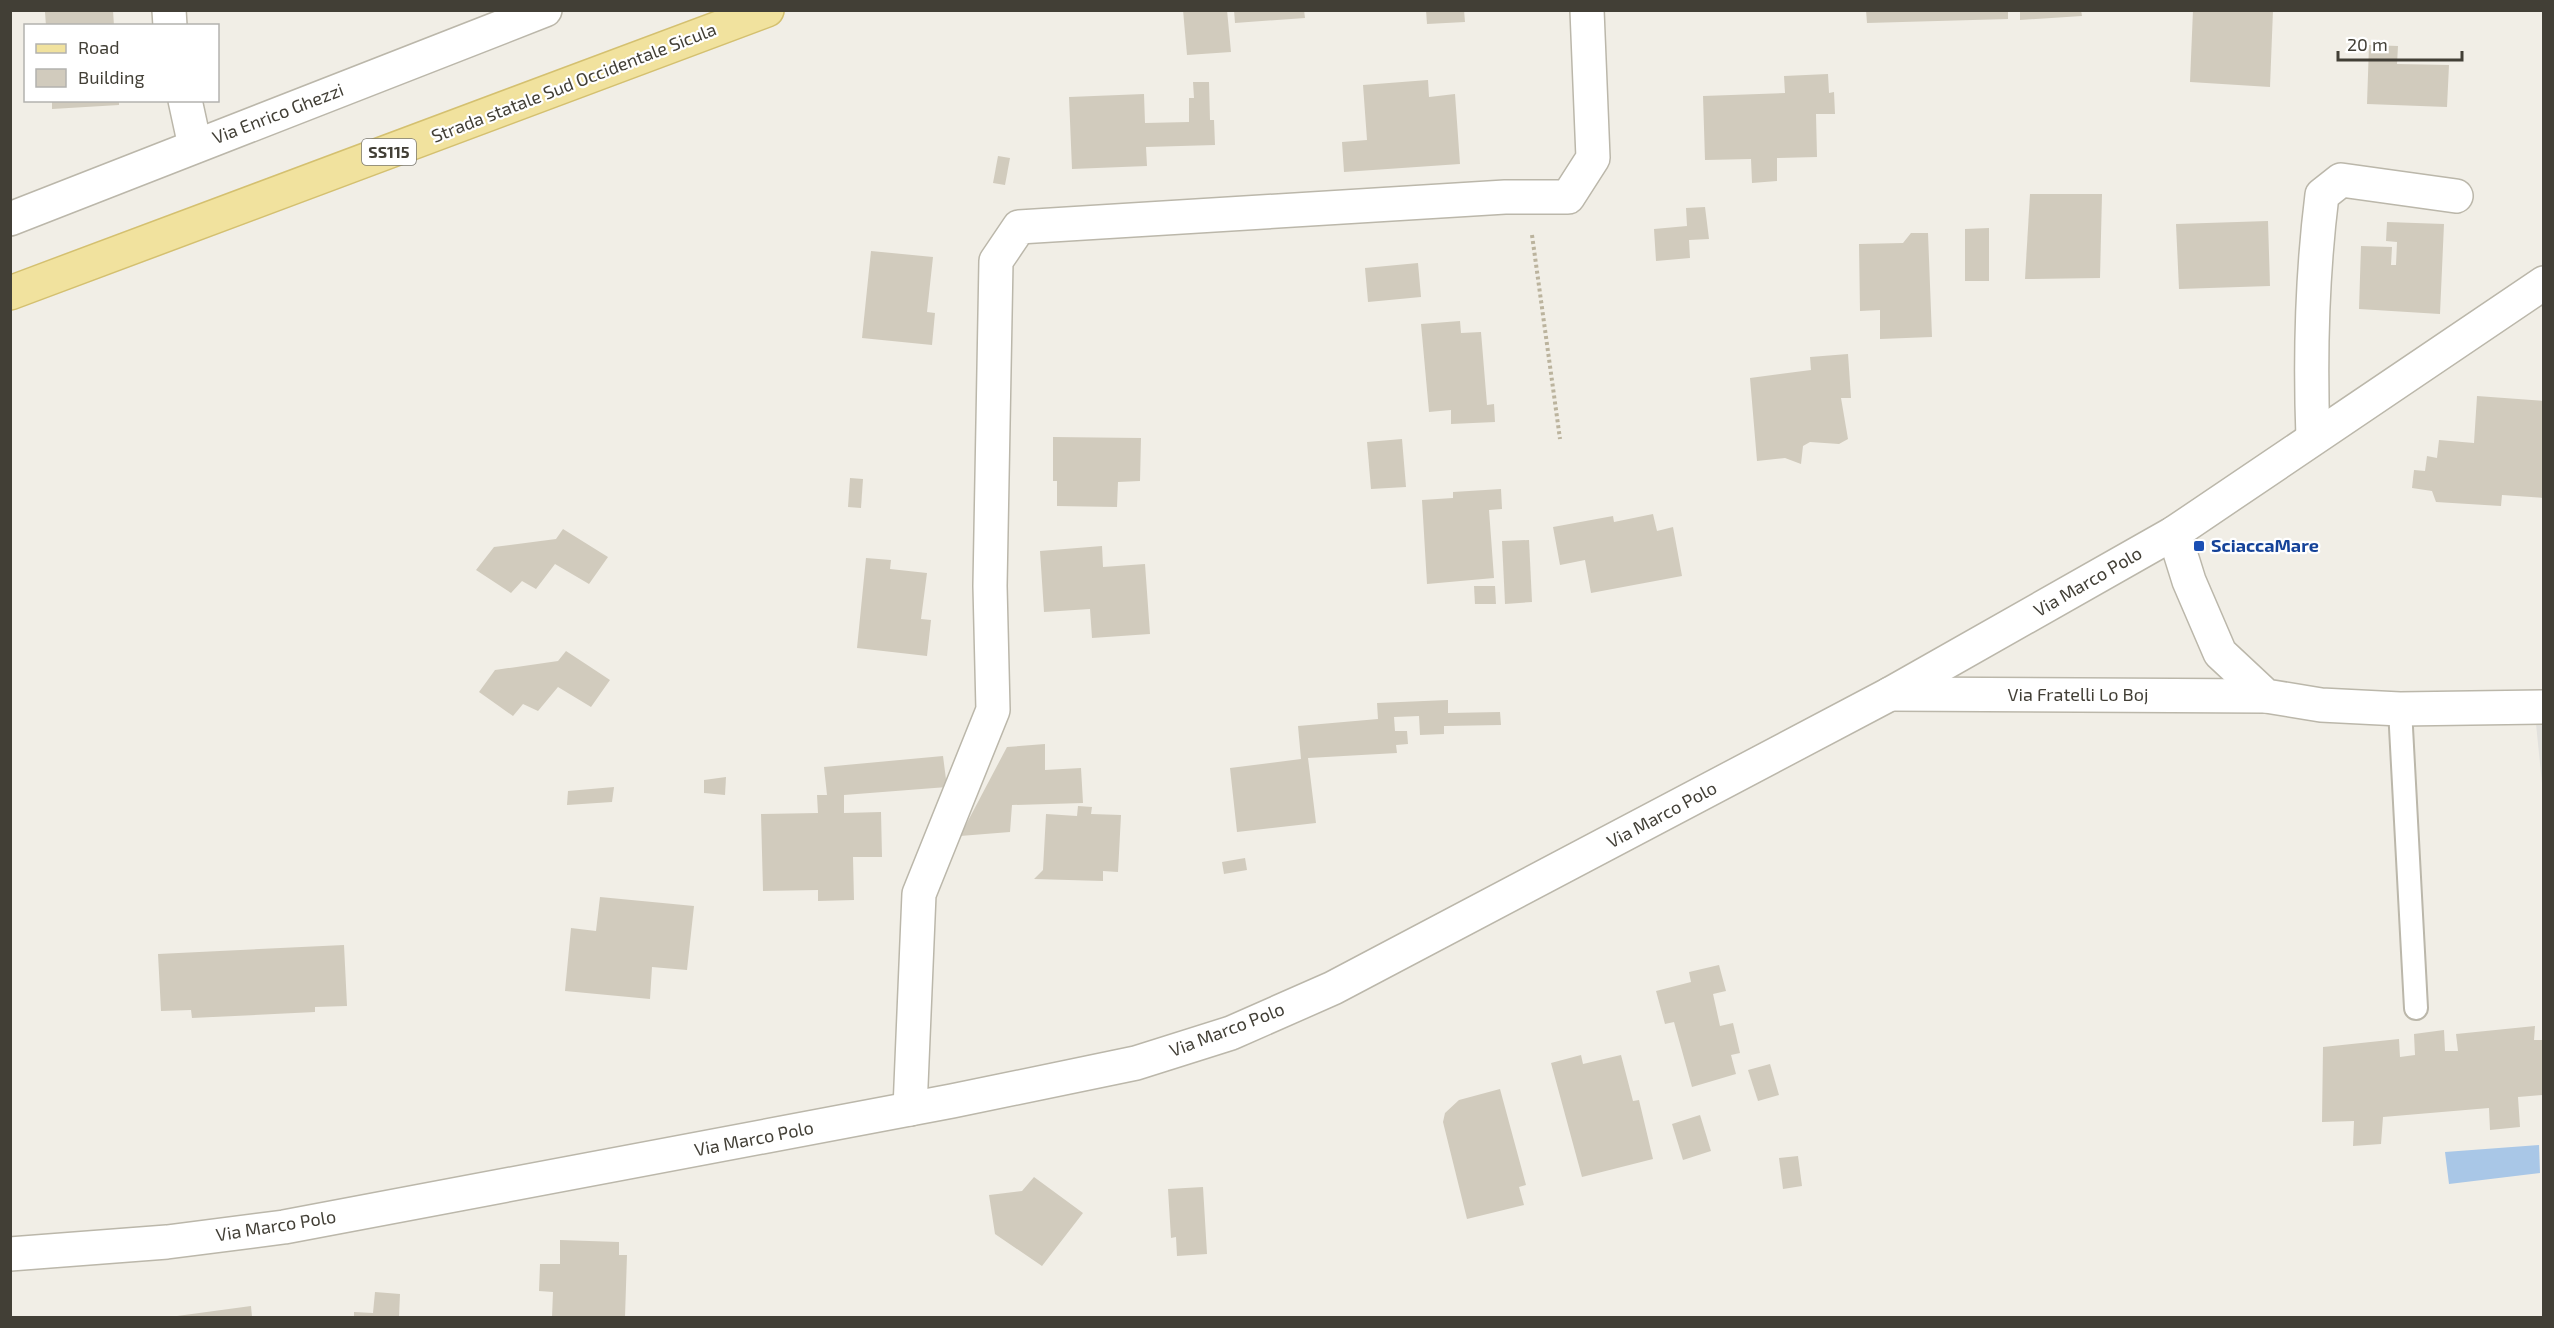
<svg xmlns="http://www.w3.org/2000/svg" width="2554" height="1328" viewBox="0 0 2554 1328" font-family="'Exo 2',sans-serif">
  <style>
    .parking { fill: #e2e1dd }
    .water { fill: #a9c7e7 }
    .building { fill: #d1cbbd }
    .lines { fill: none; stroke-linecap: round; stroke-linejoin: round }
    .service-casing { stroke: #bbb7aa; stroke-width: 26 }
    .minor-casing { stroke: #bbb7aa; stroke-width: 36 }
    .tertiary-casing { stroke: #bbb7aa; stroke-width: 36 }
    .primary-casing { stroke: #d4c070; stroke-width: 36 }
    .path { stroke: #bbb39d; stroke-width: 4; stroke-dasharray: 3 3; stroke-linecap: butt }
    .service { stroke: #fff; stroke-width: 22 }
    .minor { stroke: #fff; stroke-width: 33 }
    .tertiary { stroke: #fff; stroke-width: 33 }
    .primary { stroke: #f1e29e; stroke-width: 33 }
    .transit-dot { fill: #1a4fb4; stroke: #fff; stroke-width: 2 }
    .labels { text-anchor: middle; stroke-width: 4.5; stroke-linejoin: round; paint-order: stroke }
    .shield { fill: #fff; stroke: #7b7972; stroke-width: 1.5 }
    .shield-label { font-size: 16px; font-weight: bold; fill: #423f36 }
    .street-label { font-size: 18px; fill: #423f36; stroke: #fff }
    .transit-label { font-size: 18px; font-weight: bold; fill: #164399; stroke: #fff; text-anchor: start }
  </style>
  <rect width="100%" height="100%" fill="#f1eee6"/>
  <path class="parking" d="M2535,714h8v79z"/>
  <path class="water" d="M2539,1145l1,28 -91,11 -4,-32z"/>
  <g class="building">
    <path d="M68,10h45l1,16h-68l-1,-14z"/>
    <path d="M1183,10h44l4,42 -44,3z"/>
    <path d="M1234,10h70l1,8 -70,5z"/>
    <path d="M1426,10h38l1,12 -38,2z"/>
    <path d="M1866,10h142v9l-141,4z"/>
    <path d="M2020,10h61l1,6 -62,4z"/>
    <path d="M2193,10h80l-3,77 -80,-5z"/>
    <path d="M2369,45l29,1 -1,18 52,1 -2,42 -80,-3z"/>
    <path d="M1828,74l1,19 5,-1 1,22h-19l1,43 -40,1v23l-25,2 -1,-24 -46,1 -2,-64 82,-3 -1,-17z"/>
    <path d="M1428,80l1,17 26,-3 5,70 -116,8 -2,-30 25,-2 -4,-55z"/>
    <path d="M1193,82h16l1,38h4l1,25 -69,2 1,19 -75,3 -3,-72 75,-3 1,29 44,-1v-24h5z"/>
    <path d="M52,100h67v5l-67,4z"/>
    <path d="M998,156l12,2 -5,27 -12,-2z"/>
    <path d="M2030,194h72l-2,84 -75,1z"/>
    <path d="M1705,207l4,32 -20,1 1,18 -34,3 -2,-32 33,-3 -1,-18z"/>
    <path d="M2268,221l2,65 -91,3 -3,-65z"/>
    <path d="M2387,222l57,2 -4,90 -81,-5 2,-63 31,1 -1,18h5l1,-23 -11,-1z"/>
    <path d="M1989,228v53h-24v-52z"/>
    <path d="M1911,233h17l4,104 -52,2v-29l-20,1 -1,-67 44,-1z"/>
    <path d="M871,251l62,6 -6,55 8,1 -3,32 -70,-7z"/>
    <path d="M1418,263l3,34 -53,5 -3,-34z"/>
    <path d="M1460,321l1,12 20,-1 6,73 7,-1 1,18 -44,2v-14l-22,2 -8,-88z"/>
    <path d="M1848,354l3,44h-10l7,41 -9,5 -29,-2 -7,4 -2,18 -16,-6 -28,3 -7,-83 61,-8 -1,-13z"/>
    <path d="M2477,396l67,5v97l-42,-3 -1,11 -65,-4 -4,-11 -20,-3 2,-18 11,1 2,-15 10,2 2,-18 35,3z"/>
    <path d="M1053,437l88,1 -1,43 -22,1 -1,25 -60,-1v-25h-4z"/>
    <path d="M1402,439l4,48 -35,2 -4,-47z"/>
    <path d="M850,478l13,1 -2,29 -13,-1z"/>
    <path d="M1501,489l1,20 -13,1 5,68 -67,6 -5,-84 31,-2v-6z"/>
    <path d="M1653,514l4,17 16,-4 9,49 -91,17 -6,-33 -25,5 -7,-38 60,-11 1,6z"/>
    <path d="M563,529l45,28 -19,27 -34,-20 -19,25 -14,-8 -11,12 -35,-23 18,-23 62,-8z"/>
    <path d="M1529,540l3,62 -27,2 -3,-63z"/>
    <path d="M1102,546l1,21 42,-3 5,70 -58,4 -2,-29 -46,3 -4,-61z"/>
    <path d="M866,558l25,2 -1,9 37,4 -6,46 10,1 -4,36 -70,-8z"/>
    <path d="M1474,586h21l1,18h-21z"/>
    <path d="M566,651l44,29 -19,27 -33,-20 -20,24 -15,-7 -10,12 -34,-24 16,-22 63,-9z"/>
    <path d="M1448,700v13l52,-1 1,13 -57,1v8l-24,1 -1,-19 -25,1 1,14h12l1,13 -12,1 1,8 -89,5 8,65 -79,9 -7,-64 71,-9 -3,-33 80,-7 -1,-16z"/>
    <path d="M1045,744v26l36,-2 2,35 -71,2 -2,27 -50,4 47,-89z"/>
    <path d="M943,756l4,31 -103,8v18l37,-1 1,45h-29l1,43 -36,1v-11l-55,1 -2,-77 57,-1 -1,-18h10l-3,-28z"/>
    <path d="M726,777l-1,18 -21,-2v-13z"/>
    <path d="M614,787l-2,15 -45,3 1,-14z"/>
    <path d="M1078,806l14,1 -1,7 30,1 -3,57 -15,-1v10l-69,-2 9,-9 3,-56 31,2z"/>
    <path d="M1245,858l2,12 -23,4 -2,-12z"/>
    <path d="M600,897l94,9 -7,64 -35,-3 -2,32 -85,-8 6,-63 25,3z"/>
    <path d="M344,945l3,61 -32,1v5l-123,6 -1,-8 -30,1 -3,-57z"/>
    <path d="M1719,965l7,26 -13,3 7,32 13,-3 7,30 -9,2 5,19 -44,13 -18,-65 -9,2 -9,-33 35,-9 -2,-10z"/>
    <path d="M2535,1026l-1,14h10l-1,55 -25,2 2,30 -30,3 -1,-22 -106,9 -2,27 -28,2 1,-25 -32,1 1,-75 76,-8 1,18 15,-2 -1,-21 30,-4 1,21h13l-2,-17z"/>
    <path d="M1581,1055l2,9 38,-9 12,46 6,-1 14,59 -71,18 -31,-114z"/>
    <path d="M1770,1064l9,31 -21,6 -10,-31z"/>
    <path d="M1500,1089l26,96 -7,2 5,18 -57,14 -24,-97 2,-9 14,-13z"/>
    <path d="M1700,1115l11,36 -28,9 -11,-36z"/>
    <path d="M1798,1156l4,30 -19,3 -4,-31z"/>
    <path d="M1034,1177l49,36 -41,53 -47,-32 -6,-39 33,-4z"/>
    <path d="M1203,1187l4,67 -30,2 -1,-19 -5,1 -3,-49z"/>
    <path d="M560,1240l59,2v13h8l-2,62h-73l1,-25 -14,-1 1,-27h20z"/>
    <path d="M375,1292l25,2 -1,23h-45v-5l19,1z"/>
    <path d="M251,1306l1,11h-75v-1z"/>
  </g>
  <g class="lines">
    <defs>
      <path id="service" d="M2400,709l16,299"/>
      <g id="minor">
        <path d="M169,10l1,16"/>
        <path d="M185,100l10,46"/>
        <path d="M10,219l535,-209"/>
        <path d="M2313,438c-3,-80 -1,-163 9,-243l19,-15 115,16"/>
        <path d="M2174,533l15,48 31,72 46,43 55,9 79,4 144,-2"/>
        <path d="M1890,694l376,2"/>
        <path d="M910,1109l9,-215 74,-184 -3,-124 6,-325 23,-34 486,-30h63l25,-39 -6,-148"/>
      </g>
      <path id="tertiary" d="M10,1254l157,-12 117,-15 668,-126 184,-38 95,-30 102,-45 557,-294 284,-161 370,-250"/>
      <path id="primary" d="M10,293l757,-283"/>
    </defs>
    <use href="#service" class="service-casing"/>
    <use href="#minor" class="minor-casing"/>
    <use href="#tertiary" class="tertiary-casing"/>
    <use href="#primary" class="primary-casing"/>
    <path class="path" d="M1532,235l28,204"/>
    <use href="#service" class="service"/>
    <use href="#minor" class="minor"/>
    <use href="#tertiary" class="tertiary"/>
    <use href="#primary" class="primary"/>
  </g>
  <rect class="transit-dot" x="2193" y="540" width="12" height="12" rx="3"/>
  <g class="labels">
    <rect class="shield" x="362" y="139" width="54" height="26" rx="4.5"/>
    <g class="shield-label">
      <text x="389" y="158">SS115</text>
    </g>
    <g class="street-label">
      <text transform="translate(574 83) rotate(-21)" y="6">Strada statale Sud Occidentale Sicula</text>
      <text transform="translate(278 114) rotate(-21)" y="6">Via Enrico Ghezzi</text>
      <text transform="translate(2088 582) rotate(-30)" y="6">Via Marco Polo</text>
      <text x="2078" y="701">Via Fratelli Lo Boj</text>
      <text transform="translate(1662 815) rotate(-28)" y="6">Via Marco Polo</text>
      <text transform="translate(1227 1030) rotate(-21)" y="6">Via Marco Polo</text>
      <text transform="translate(754 1139) rotate(-11)" y="6">Via Marco Polo</text>
      <text transform="translate(276 1226) rotate(-9)" y="6">Via Marco Polo</text>
    </g>
    <g class="transit-label">
      <text x="2211" y="552">SciaccaMare</text>
    </g>
  </g>
  <rect width="2554" height="1328" fill="none" stroke="#423f36" stroke-width="24"/>
  <rect x="24" y="24" width="195" height="78" fill="#ffffff" stroke="#b3b2af" stroke-width="1.5"/>
  <rect x="36" y="44" width="30" height="9" fill="#f1e29e" stroke="#b3b2af" stroke-width="1.5"/>
  <text x="78" y="54" font-size="18" fill="#423f36">Road</text>
  <rect x="36" y="69" width="30" height="18" fill="#d1cbbd" stroke="#b3b2af" stroke-width="1.5"/>
  <text x="78" y="84" font-size="18" fill="#423f36">Building</text>
  <path d="M2338 51v9h124v-9" fill="none" stroke="#423f36" stroke-width="3"/>
  <text x="2347" y="51" font-size="18" fill="#423f36" stroke="#ffffff" stroke-width="4.5" paint-order="stroke">20 m</text>
</svg>
